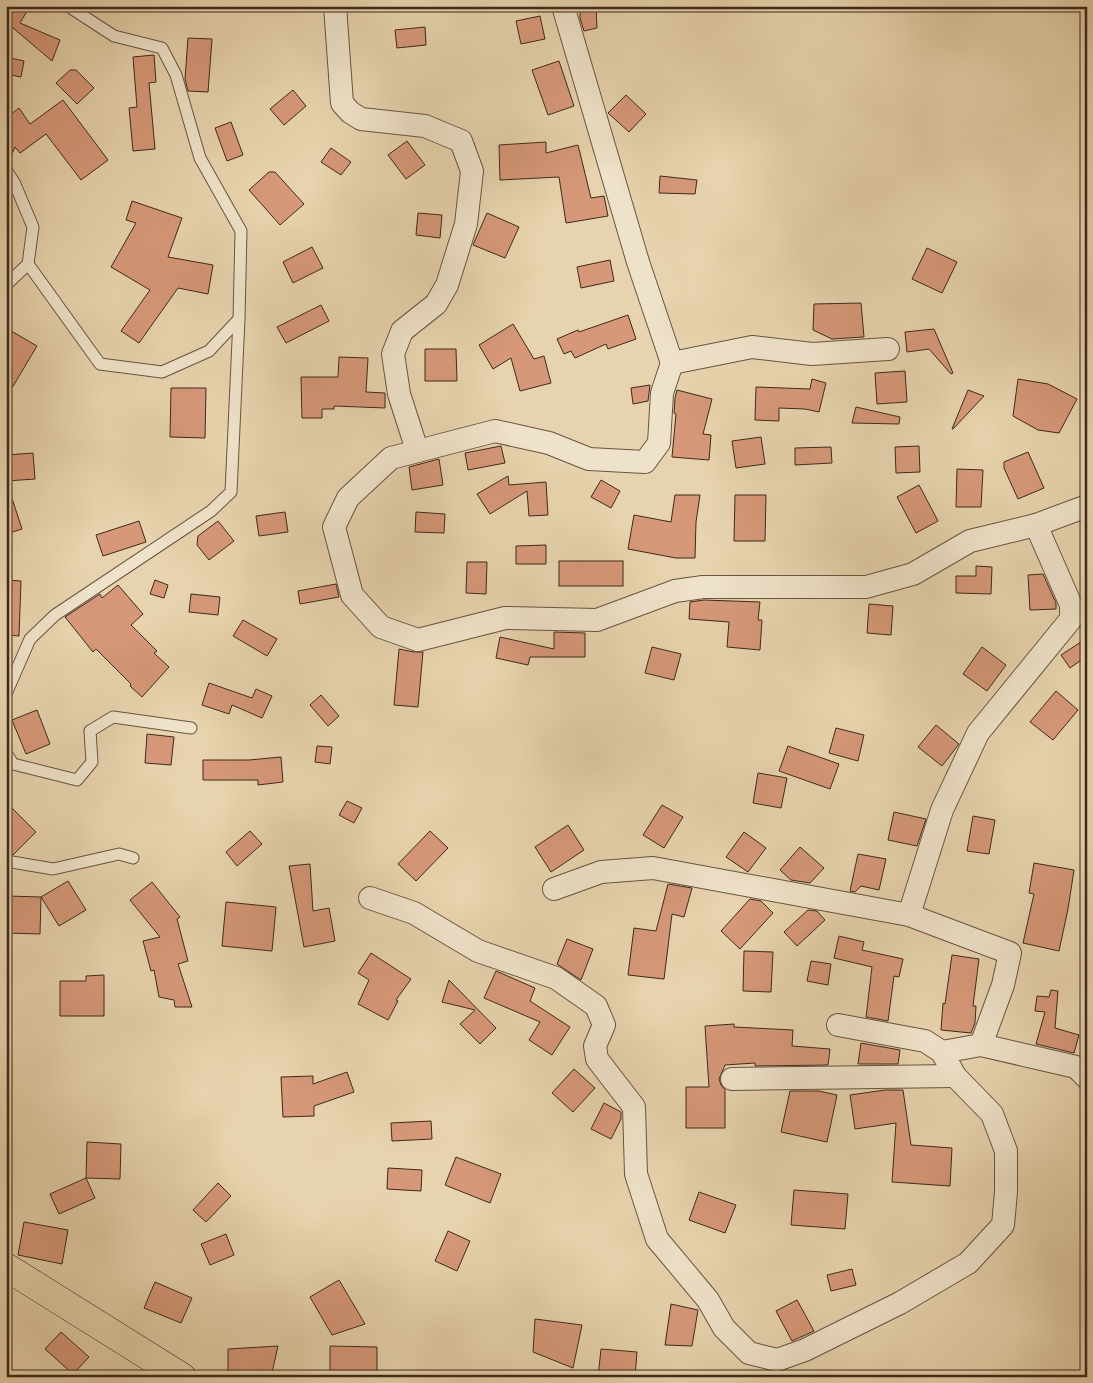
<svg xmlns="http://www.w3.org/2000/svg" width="1093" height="1383" viewBox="0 0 1093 1383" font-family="'IM FELL DW Pica',serif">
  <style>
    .building { fill: #d69879; stroke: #3e291b }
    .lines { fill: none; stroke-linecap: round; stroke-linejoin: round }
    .lane-casing { stroke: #685440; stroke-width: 13 }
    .street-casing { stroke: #685440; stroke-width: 24 }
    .primary-casing { stroke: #3e291b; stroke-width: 29 }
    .lane { stroke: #efe2ca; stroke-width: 11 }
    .street { stroke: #efe2ca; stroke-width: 22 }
    .primary { stroke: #e7d3ad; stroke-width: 28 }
  </style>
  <rect width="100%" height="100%" fill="#e7d3ad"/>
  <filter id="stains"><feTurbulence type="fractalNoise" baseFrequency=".004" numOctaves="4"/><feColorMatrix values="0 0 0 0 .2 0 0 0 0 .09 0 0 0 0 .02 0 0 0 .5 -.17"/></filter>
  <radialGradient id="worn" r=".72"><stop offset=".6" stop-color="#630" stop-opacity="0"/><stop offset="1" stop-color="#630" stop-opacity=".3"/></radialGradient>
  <g class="building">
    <path d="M6,6h24l-10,17 40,17 -8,21 -46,-39z"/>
    <path d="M580,6h16l1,22 -13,3 -4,-13z"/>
    <path d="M540,16l5,23 -24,5 -5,-23z"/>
    <path d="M425,27l1,18 -29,3 -2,-18z"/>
    <path d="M188,38l24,1 -4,53 -20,-1 -3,-12z"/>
    <path d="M154,55l2,27 -7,1 6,66 -22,2 -4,-43 8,-1 -4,-50z"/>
    <path d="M6,57l18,4 -3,16 -15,-3z"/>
    <path d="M559,61l15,45 -26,9 -16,-45z"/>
    <path d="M70,70h6l18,18 -17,16 -21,-21z"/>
    <path d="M293,90l13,16 -22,19 -14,-16z"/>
    <path d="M626,95l20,19 -17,18 -21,-19z"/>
    <path d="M63,100l45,60 -27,20 -35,-46 -26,19 -5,-6 -7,16h-2v-45l13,-10 11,16z"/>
    <path d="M231,122l12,33 -16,6 -12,-33z"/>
    <path d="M407,141l18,24 -19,14 -18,-24z"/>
    <path d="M546,142v11l32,-8 13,53 13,-2 4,20 -42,7 -7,-46 -59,3 -1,-35z"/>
    <path d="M331,148l20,14 -10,13 -20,-13z"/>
    <path d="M269,172h6l29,32 -24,21 -31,-35z"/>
    <path d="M660,176l37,4 -2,14 -36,-1z"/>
    <path d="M132,201l50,17 -14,39 45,8 -5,29 -30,-6 -39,55 -18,-12 29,-41 -39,-23 25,-44 -10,-3z"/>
    <path d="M418,213l24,2 -2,23 -24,-3z"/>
    <path d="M487,213l32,14 -14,31 -32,-13z"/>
    <path d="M312,247l11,21 -30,15 -10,-21z"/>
    <path d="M927,248l30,14 -15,31 -30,-14z"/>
    <path d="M610,260l4,21 -33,7 -4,-21z"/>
    <path d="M861,303l3,34 -32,2 -19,-9 1,-26z"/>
    <path d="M321,305l8,16 -43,22 -9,-16z"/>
    <path d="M628,315l8,24 -28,10 -2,-5 -31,14 -4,-7 -7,3 -7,-15 21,-9 1,2z"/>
    <path d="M513,324l21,35 10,-3 7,27 -31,8 -9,-33 -18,11 -14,-24z"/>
    <path d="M6,328l31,18 -31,52z"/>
    <path d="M934,329l19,44 -2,1 -22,-25 -22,3 -2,-20z"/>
    <path d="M425,349h31l1,32h-32z"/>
    <path d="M339,357l29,1 -2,34 19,1v15l-51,-2v3h-12v9h-20l-1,-41h37z"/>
    <path d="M905,371l2,31 -30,2 -2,-31z"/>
    <path d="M812,379l14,4 -7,29 -14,-3 -26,-1v13l-24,-1 1,-33 54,2z"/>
    <path d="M1018,379l30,5 29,15 -18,34 -21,-3 -25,-14z"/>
    <path d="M650,385l-2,16 -15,3 -2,-16z"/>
    <path d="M171,388h35l-1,50 -35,-1z"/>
    <path d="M677,390l35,9 -9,35 8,1 -2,25 -37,-3 4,-43 -2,-1 1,-15z"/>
    <path d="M968,390l16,6 -31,33h-1z"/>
    <path d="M856,407l44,10 -1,7 -47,-1z"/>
    <path d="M761,437l4,27 -29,4 -4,-27z"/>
    <path d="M501,446l4,17 -37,7 -3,-17z"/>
    <path d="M919,446l1,26 -24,1 -1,-26z"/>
    <path d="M831,447l1,16 -37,2v-17z"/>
    <path d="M1028,452l16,36 -26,11 -14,-31v-6z"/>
    <path d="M33,453l2,26 -29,2v-26z"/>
    <path d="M439,459l4,26 -31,5 -3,-23z"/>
    <path d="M957,469l26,1 -2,37h-25z"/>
    <path d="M508,476l1,9 37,-3 2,33 -19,1 -2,-25 -37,23 -13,-20z"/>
    <path d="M601,480l19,11 -9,17 -20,-11z"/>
    <path d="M919,485l19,36 -22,12 -19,-36z"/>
    <path d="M6,489h3l13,40 -16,5z"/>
    <path d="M675,495h25l-4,27 -1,36h-19l-48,-9 6,-34 37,7z"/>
    <path d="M735,495h31l-1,46h-31z"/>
    <path d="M285,512l3,20 -29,4 -3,-20z"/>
    <path d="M416,512l29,2 -1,19 -29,-1z"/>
    <path d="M139,521l7,21 -43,14 -7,-21z"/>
    <path d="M218,521l16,20 -25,19 -12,-15 1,-9z"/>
    <path d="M546,545v19h-30v-18z"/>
    <rect x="559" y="561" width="64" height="25"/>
    <path d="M467,562h20l-1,32 -20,-1z"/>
    <path d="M976,566l16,1 -1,27 -35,-1v-17h20z"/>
    <path d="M1043,574l13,29v6l-26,1 -2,-35z"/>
    <path d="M6,580l15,1 -2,55 -13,-1z"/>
    <path d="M155,580l13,5 -4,13 -14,-4z"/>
    <path d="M336,584l3,13 -39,7 -2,-13z"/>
    <path d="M118,585l25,29 -12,11 26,26 -3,2 15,14 -27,30 -12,-11 1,-2 -35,-35 -3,3 -28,-35 35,-23 2,4z"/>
    <path d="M191,594l29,3 -2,18 -29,-3z"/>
    <path d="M704,600l56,2 -2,18h4l-2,30 -33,-3 2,-25 -40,-3 1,-17z"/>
    <path d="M869,604l24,2 -2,29 -24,-2z"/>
    <path d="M243,620l34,19 -10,17 -34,-20z"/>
    <path d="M554,632l31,1v24h-55l-2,8 -32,-7 4,-21 54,12z"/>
    <path d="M1087,638v18l-17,12 -9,-13z"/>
    <path d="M652,647l29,7 -7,26 -29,-7z"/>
    <path d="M982,647l24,18 -19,26 -24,-17z"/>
    <path d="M399,649l15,3h9l-5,55 -24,-2z"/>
    <path d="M209,683l43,15 4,-9 16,7 -10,22 -30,-13 -3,9 -27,-9z"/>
    <path d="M1056,691l22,19 -25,30 -23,-18z"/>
    <path d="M321,695l18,21 -11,10 -18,-21z"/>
    <path d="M37,710l13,34 -24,10 -14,-34z"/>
    <path d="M936,725l23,19 -17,22 -24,-19z"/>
    <path d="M836,728l28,7 -6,26 -29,-8z"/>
    <path d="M147,734l27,3 -3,28 -26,-2z"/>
    <path d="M317,746l15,1 -2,17 -15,-2z"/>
    <path d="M788,746l51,18 -9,25 -51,-18z"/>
    <path d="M281,757l2,25 -25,3v-5h-55v-20h46z"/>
    <path d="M758,773l29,5 -6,30 -28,-5z"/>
    <path d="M347,801l15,7 -8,15 -15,-8z"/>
    <path d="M6,802l30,30 -23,23 -7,-1z"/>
    <path d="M662,805l21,12 -19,31 -21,-13z"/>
    <path d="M894,812l32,7 -9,27 -29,-6z"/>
    <path d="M973,816l22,4 -6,34 -22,-3z"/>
    <path d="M568,825l16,25 -33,22 -16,-25z"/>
    <path d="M250,831l12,13 -25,22 -11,-14z"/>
    <path d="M430,831l18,17 -32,33 -18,-17z"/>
    <path d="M744,832l22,16 -18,24 -22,-15z"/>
    <path d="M800,847l24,21 -14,15 -19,-3 -11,-10z"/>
    <path d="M858,854l28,5 -7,31 -18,-4 -6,6 -5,-1z"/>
    <path d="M1034,863l40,7 -6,39 -9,42 -36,-8 11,-49 -5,-1z"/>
    <path d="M310,864l3,47 16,-3 6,33 -31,6 -15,-81z"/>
    <path d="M68,881l18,29 -27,16 -18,-29z"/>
    <path d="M152,882l28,35 -3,2 11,42 -10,3 14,43h-17l-1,-7 -15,-3 -5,-27 -3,1 -8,-30 17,-4 -30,-37z"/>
    <path d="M668,884l24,4 -8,29 -12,-3 -8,65 -36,-4 6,-47 22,3z"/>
    <path d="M7,896l34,1 -1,37 -34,-1z"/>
    <path d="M750,899l11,2 12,12 -33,36 -19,-18z"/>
    <path d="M226,902l50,5 -4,44 -50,-5z"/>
    <path d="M808,910l9,1 8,9 -28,26 -13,-14z"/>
    <path d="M839,936l25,6 -2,8 41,9 -4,18 -5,-1 -6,45 -22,-4 6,-50 -38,-9z"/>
    <path d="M567,939l26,10 -12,31 -24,-16z"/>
    <path d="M744,951l29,1 -2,40 -28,-1z"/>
    <path d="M371,953l40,26 -15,21 2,1 -10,19 -30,-16 11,-24 -11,-7z"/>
    <path d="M952,955l27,4 -6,47h3l-1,17 -4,10 -30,-3 2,-27 2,1z"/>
    <path d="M811,961l20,3 -3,21 -21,-4z"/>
    <path d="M496,971l39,17 -5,13 40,26 -18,28 -23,-15 11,-18 -56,-24z"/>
    <path d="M104,975v41h-44v-35h26v-5z"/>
    <path d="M449,980l47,48 -16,16 -20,-20 15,-14 -33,-8z"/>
    <path d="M1051,990l7,1 -3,37 24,7 -5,18 -38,-9 9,-32 -10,-1 2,-15 12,1z"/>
    <path d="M734,1024v3l59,3 -1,16 38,3 -2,16 -73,1v-3l-30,2 -6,14 2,6 4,5v38h-39v-41h23l-4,-61z"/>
    <path d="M861,1043l39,7 -2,14h-40z"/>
    <path d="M574,1069l21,19 -22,24 -21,-19z"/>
    <path d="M347,1072l7,20 -40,14v10l-31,1 -2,-40 32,-1v8z"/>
    <path d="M885,1090h18l8,55 41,3 -2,38 -58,-4 4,-59 -41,6 -5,-34z"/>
    <path d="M790,1091h29l18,4 -10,47 -46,-10z"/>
    <path d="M604,1103l17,9v7l-10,20 -20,-10z"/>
    <path d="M431,1121l1,18 -40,2 -1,-18z"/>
    <path d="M87,1142l34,2 -1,35 -34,-1z"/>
    <path d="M456,1157l45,17 -11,29 -45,-18z"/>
    <path d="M388,1168l34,2 -1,21 -34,-2z"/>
    <path d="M86,1178l9,20 -36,16 -9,-20z"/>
    <path d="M218,1183l13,13 -25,26 -13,-12z"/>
    <path d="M794,1190l54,4 -3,35 -54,-4z"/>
    <path d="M699,1192l37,13 -11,28 -36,-13z"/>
    <path d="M24,1222l44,8 -6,34 -44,-9z"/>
    <path d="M448,1231l22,10 -13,30 -22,-10z"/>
    <path d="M226,1234l8,21 -24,10 -9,-21z"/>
    <path d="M852,1269l4,16 -25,6 -4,-16z"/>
    <path d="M339,1280l26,44 -33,11 -22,-38z"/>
    <path d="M155,1282l37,16 -11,25 -37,-15z"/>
    <path d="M797,1300l17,31 -22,10 -16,-30z"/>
    <path d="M671,1304l27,6 -6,36 -27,-1z"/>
    <path d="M535,1319l47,6 -9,43 -40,-16z"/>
    <path d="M61,1332l28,25 -16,17 -28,-25z"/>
    <path d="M278,1346l-7,31h-43v-28z"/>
    <path d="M330,1346l47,1v30h-47z"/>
    <path d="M601,1349l36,3 -2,25h-37z"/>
  </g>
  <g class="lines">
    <defs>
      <g id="lane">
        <path d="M6,170l8,12 19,45 -5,37 -22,21"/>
        <path d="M28,264l72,100 62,8 47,-21 30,-32"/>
        <path d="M6,694l24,-55 25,-24 156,-104 20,-19 8,-173 2,-88 -41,-73 -24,-83 -14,-27 -48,-12 -43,-28 1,-2"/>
        <path d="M6,753l7,11 64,16 15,-18 -2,-31 23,-14 78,11"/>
        <path d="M6,861l47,8 66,-15 14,4"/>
      </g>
      <g id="street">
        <path d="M335,6l7,97 8,9 11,7 64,7 36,15 11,30 -6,53 -19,61 -11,19 -34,27 -9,23 6,40 18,56"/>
        <path d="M563,6l75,256 34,101"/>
        <path d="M888,349l-76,5 -60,-7 -80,16 -10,30 -3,50 -14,19 -56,-3 -40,-16 -54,-12 -104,27 -43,40 -14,29 18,68 29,32 37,13 87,-22 92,2 78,-29 28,-4h163l47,-13 57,-33 66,-16 51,-19"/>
        <path d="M554,889l47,-17 52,-4 256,47 101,38 -7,32 -22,60"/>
        <path d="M370,898l44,15 64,38 78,27 40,28 8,19 -9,21 2,13 37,48 2,67 21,65 51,61 16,28 25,25 28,7 28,-10 95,-47 68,-40 35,-38 3,-33v-41l-14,-37 -37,-38 -13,-24 39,-7 95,22 11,11"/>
        <path d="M909,915l33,-105 36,-77 93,-114v-14l-35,-80"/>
        <path d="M838,1025l87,16 17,11"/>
        <path d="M732,1079l223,-3"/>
      </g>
      <path id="primary" d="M6,1267l176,110"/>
    </defs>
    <use href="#lane" class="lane-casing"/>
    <use href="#street" class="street-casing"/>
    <use href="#primary" class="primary-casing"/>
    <use href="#lane" class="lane"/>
    <use href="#street" class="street"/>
    <use href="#primary" class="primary"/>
  </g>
  <rect width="1093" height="1383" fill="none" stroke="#e7d3ad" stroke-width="25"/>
  <rect x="8" y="8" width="1078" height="1368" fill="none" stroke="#3e291b" stroke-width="2.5"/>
  <rect x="12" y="12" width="1068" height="1358" fill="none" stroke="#3e291b"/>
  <rect width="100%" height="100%" filter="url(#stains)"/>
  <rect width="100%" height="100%" fill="url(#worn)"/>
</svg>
